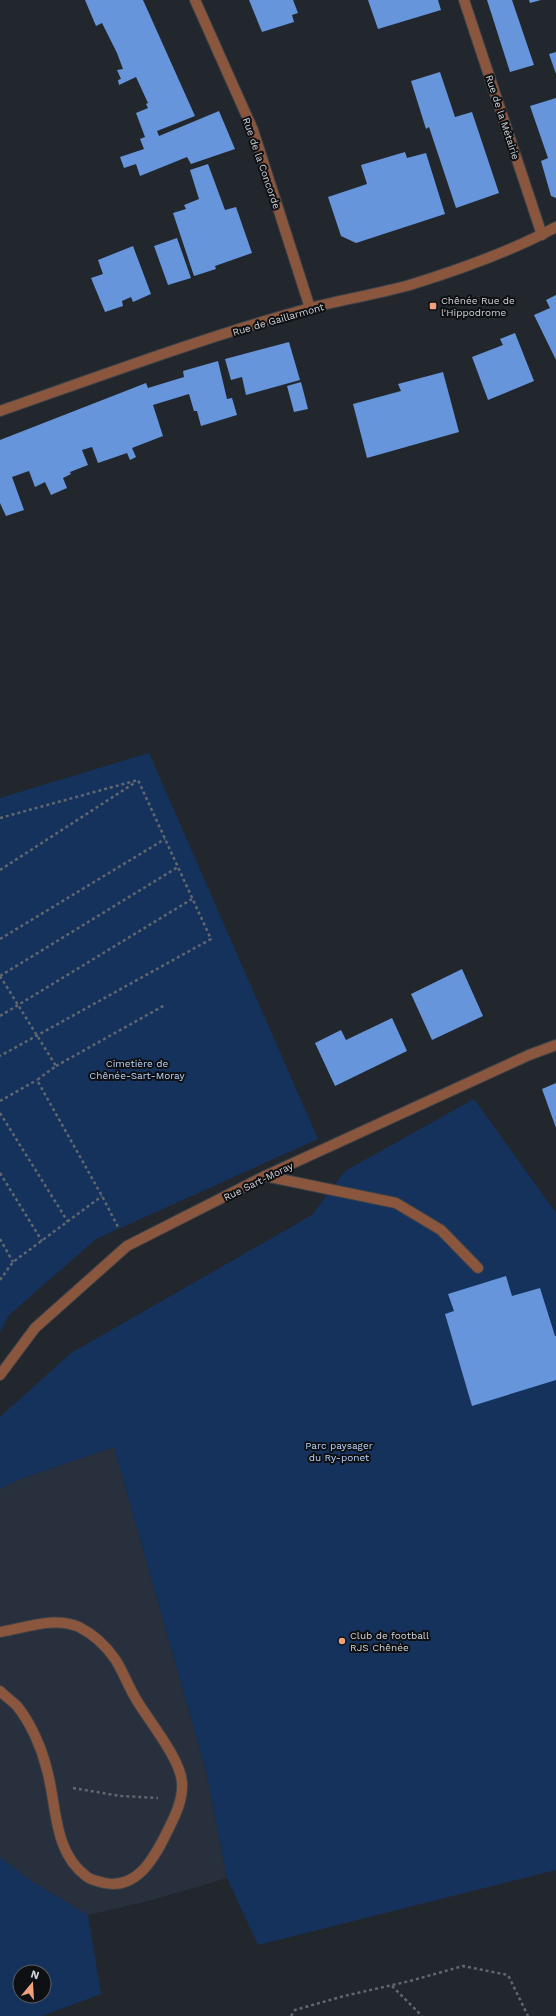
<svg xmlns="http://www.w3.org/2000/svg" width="556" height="2016" viewBox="0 0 556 2016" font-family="'Work Sans',sans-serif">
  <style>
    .built { fill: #27303c }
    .green { fill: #15325d; fill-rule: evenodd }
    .building { fill: #6695db }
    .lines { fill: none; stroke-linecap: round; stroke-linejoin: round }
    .minor-casing { stroke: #3e4249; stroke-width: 12 }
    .path { stroke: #62676d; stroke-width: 2.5; stroke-dasharray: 3 3; stroke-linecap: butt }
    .minor { stroke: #8a563d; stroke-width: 10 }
    .poi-dot { fill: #f1a17c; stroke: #0e1013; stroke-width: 1.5 }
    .labels { text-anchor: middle; stroke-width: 4; stroke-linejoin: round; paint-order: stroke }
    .street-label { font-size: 10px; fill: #cfd2d7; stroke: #0e1013 }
    .poi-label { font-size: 10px; fill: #cfd2d7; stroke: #0e1013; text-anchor: start }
    .park-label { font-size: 10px; fill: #bad3f8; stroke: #0e1013 }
  </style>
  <rect width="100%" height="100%" fill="#22272e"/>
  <path class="built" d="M114,1447l92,324 21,107 -75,22 -64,15 -57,-34 -31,-24v-368l20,-10z"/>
  <g class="green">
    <path d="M149,753l169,386 -222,100 -87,76 -9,17v-534z"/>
    <path d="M474,1099l82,114v657l-298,75 -31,-67 -21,-107 -92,-324 -94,32 -20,10v-72l71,-64 241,-138 33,-44z"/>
    <path d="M0,1857l31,24 57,34 13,79 -59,22h-42zM20,1972h24v24h-24z"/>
  </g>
  <g class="building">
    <path d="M85,0h58l52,116 -38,15 2,5 60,-25 16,38 -44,15 -4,-7 -47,19 -4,-12 -12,4 -4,-11 24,-8 -4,-10 5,-2 -9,-24 12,-5 -2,-4 2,-1 -12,-26 -17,8 -1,-5 3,-1 -4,-9 6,-1 -6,-16 -15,-30 -6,3z"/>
    <path d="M249,0h44l5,13 -6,2 2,7 -32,10z"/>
    <path d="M368,0h70l3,10 -63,19z"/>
    <path d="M487,0h25l22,65 -24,7z"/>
    <path d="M529,0h12l-11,3z"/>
    <path d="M556,52v22l-7,-20z"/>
    <path d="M440,72l15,45 17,-5 27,81 -43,15 -27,-81 -3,2 -15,-48z"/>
    <path d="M556,98v100l-5,-2 -10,-35 7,-3 -18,-52z"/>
    <path d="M405,152l2,6 19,-5 19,61 -89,29 -15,-7 -13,-39 39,-13 -6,-19z"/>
    <path d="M208,164l17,46 11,-3 16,46 -37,13 1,3 -22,7 -21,-63 13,-4 -2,-4 15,-6 -9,-29z"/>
    <path d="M177,238l14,40 -23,7 -14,-39z"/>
    <path d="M133,246l18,48 -18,8 -2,-5 -9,4 1,5 -18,6 -14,-34 12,-4 -5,-14z"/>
    <path d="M556,295v65l-22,-45 16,-7 -4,-8z"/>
    <path d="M515,333l19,48 -46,19 -16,-43 31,-12 -3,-6z"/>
    <path d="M289,342l11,38 -54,15 -4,-18 -11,3 -6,-21z"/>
    <path d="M218,361l9,38 5,-1 5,17 -36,11 -4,-15h-3l-5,-17 -36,11 10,31 -31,12 4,9 -6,3 -3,-7 -29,10 -6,-16 -10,3 6,15 -18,7 1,2 -8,4 4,10 -16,7 -6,-13 -10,5 -6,-16 -17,6 12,33 -18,6 -6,-13v-63l146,-57 2,5 36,-11 -1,-6z"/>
    <path d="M443,372l16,60 -92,26 -14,-54 48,-13 -3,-7z"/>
    <path d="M301,382l7,27 -14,3 -7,-26z"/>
    <path d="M462,969l21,47 -51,24 -21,-46z"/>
    <path d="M392,1018l15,33 -72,35 -20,-43 26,-13 5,10z"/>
    <path d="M556,1083v45l-14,-39z"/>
    <path d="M506,1276l6,20 28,-8 15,48h1v44l-84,26 -27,-92 9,-3 -6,-17z"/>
  </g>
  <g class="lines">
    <defs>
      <g id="minor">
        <path d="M195,0l58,130 57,178"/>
        <path d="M464,0l78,235"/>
        <path d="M0,411c103,-36 205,-74 310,-103 34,-9 69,-14 103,-24 48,-15 99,-33 143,-57"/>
        <path d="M265,1176l131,27 45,27 37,38"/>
        <path d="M0,1375l35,-47 92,-82 138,-70 264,-121 27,-10"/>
        <path d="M0,1632c25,-4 54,-16 79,-5 14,7 27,19 36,32 8,12 13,27 21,40 12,21 45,60 46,84 1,16 -6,31 -13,45 -14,29 -33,67 -72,53 -3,-1 -8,-2 -11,-5 -33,-25 -29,-70 -39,-106 -5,-21 -16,-47 -30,-64 -5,-5 -12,-10 -17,-15"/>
      </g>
    </defs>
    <use href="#minor" class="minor-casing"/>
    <g class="path">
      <path d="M0,818l138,-38 73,159 -211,117"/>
      <path d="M0,870l136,-88"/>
      <path d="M0,939l165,-100"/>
      <path d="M0,976l56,90 -19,14 65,116 16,31"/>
      <path d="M0,976l178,-109"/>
      <path d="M0,1016l192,-117"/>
      <path d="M56,1066l109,-61"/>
      <path d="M0,1101l37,-21"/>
      <path d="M0,1113l68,109"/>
      <path d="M0,1173l42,68"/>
      <path d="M0,1239l13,23"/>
      <path d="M0,1280l13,-18 89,-66"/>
      <path d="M73,1788l48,8 37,2"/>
      <path d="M392,1986l30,30"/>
      <path d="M291,2016l4,-6 49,-14 66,-15 53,-15 45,9 20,41"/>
    </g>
    <use href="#minor" class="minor"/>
  </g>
  <g class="poi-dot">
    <rect x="429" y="302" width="8" height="8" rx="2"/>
    <circle cx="342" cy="1641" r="4"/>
  </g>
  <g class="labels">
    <g class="street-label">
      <text transform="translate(503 117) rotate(72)" y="4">Rue de la Métairie</text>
      <text transform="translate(262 163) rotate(71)" y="4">Rue de la Concorde</text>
      <text transform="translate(278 319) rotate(-16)" y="4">Rue de Gaillarmont</text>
      <text transform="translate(258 1181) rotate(-26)" y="4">Rue Sart-Moray</text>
    </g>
    <g class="poi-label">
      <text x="441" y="304">Chênée Rue de<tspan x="441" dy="12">l'Hippodrome</tspan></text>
      <text x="350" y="1639">Club de football<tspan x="350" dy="12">RJS Chênée</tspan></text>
    </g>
    <g class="park-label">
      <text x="137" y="1067">Cimetière de<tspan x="137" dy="12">Chênée-Sart-Moray</tspan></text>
      <text x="339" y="1449">Parc paysager<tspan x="339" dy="12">du Ry-ponet</tspan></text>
    </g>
  </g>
  <g transform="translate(32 1984) rotate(18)"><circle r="19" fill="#0e1013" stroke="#5b5e61"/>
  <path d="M0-3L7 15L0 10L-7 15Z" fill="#f1a17c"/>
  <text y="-6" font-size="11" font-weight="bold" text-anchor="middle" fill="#cfd2d7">N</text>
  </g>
</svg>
